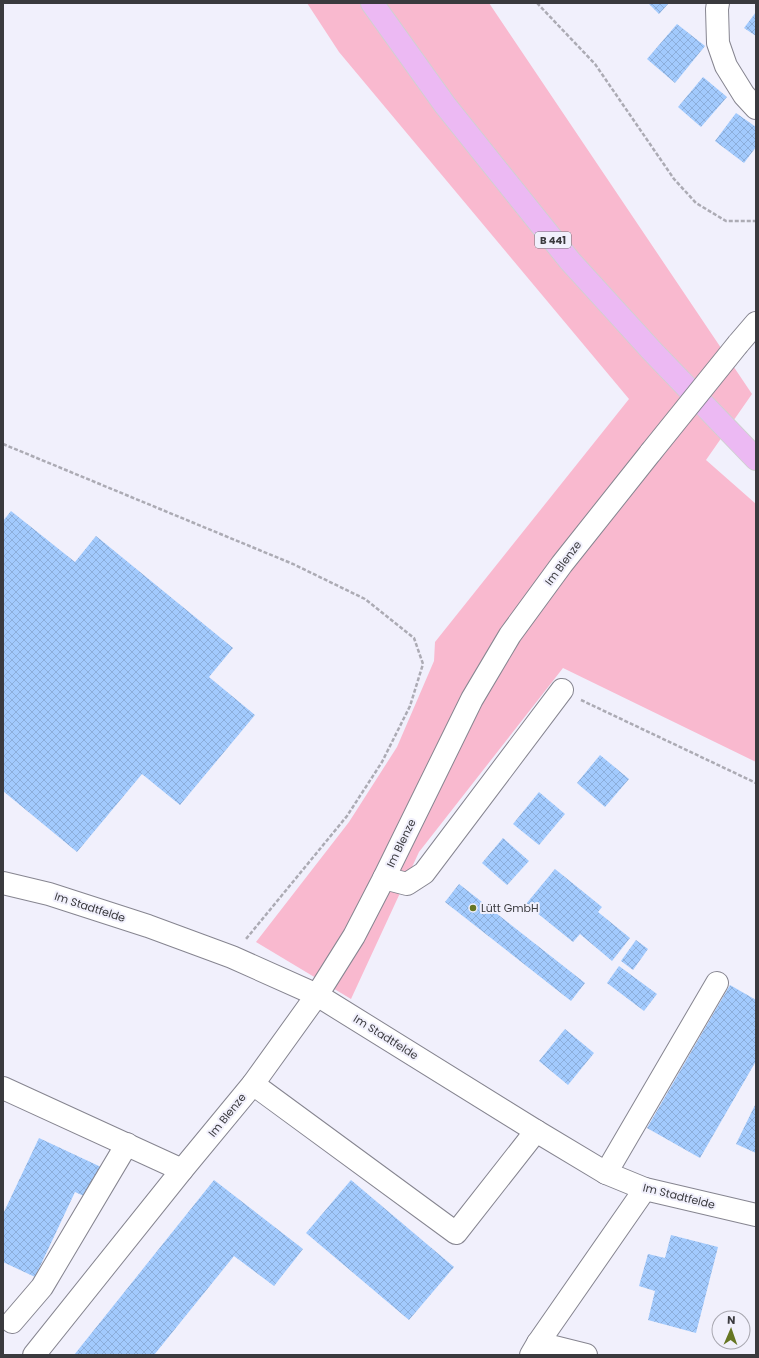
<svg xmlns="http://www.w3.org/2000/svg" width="759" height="1358" viewBox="0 0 759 1358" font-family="Poppins,sans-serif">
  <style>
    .green { fill: #f9b9cf }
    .building { fill: url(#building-cross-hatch) }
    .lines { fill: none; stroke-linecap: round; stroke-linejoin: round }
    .minor-casing { stroke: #868590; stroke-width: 24 }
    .major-casing { stroke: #d0d0d1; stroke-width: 24 }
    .path { stroke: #acabb4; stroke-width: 2.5; stroke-dasharray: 4 2; stroke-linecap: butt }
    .minor { stroke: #fff; stroke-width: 22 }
    .major { stroke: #ecb9f3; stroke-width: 22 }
    .minor-bridge-casing { stroke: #868590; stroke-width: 24; stroke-linecap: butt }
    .minor-bridge { stroke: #fff; stroke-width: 22 }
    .poi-dot { fill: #667623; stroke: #f1f0fc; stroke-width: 1.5 }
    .labels { text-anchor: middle; stroke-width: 4; stroke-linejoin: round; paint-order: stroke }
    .shield { fill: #f1f0fc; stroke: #717177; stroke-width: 1 }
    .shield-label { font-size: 10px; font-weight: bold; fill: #3a3a3e }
    .street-label { font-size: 11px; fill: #3a3a3e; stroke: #f1f0fc }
    .poi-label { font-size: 11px; fill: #3a3a3e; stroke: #f1f0fc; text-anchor: start }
  </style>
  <defs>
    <pattern id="building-cross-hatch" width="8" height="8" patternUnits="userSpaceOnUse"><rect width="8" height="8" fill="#a2cafd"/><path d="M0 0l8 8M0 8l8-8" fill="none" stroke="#8caeda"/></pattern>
  </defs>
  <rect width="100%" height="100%" fill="#f1f0fc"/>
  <path class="green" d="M307,3h182l263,391 -46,66 50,44v258l-193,-94 -144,184 -68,147 -95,-57 93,-120 48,-75 37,-86 1,-19 194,-243 -290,-347z"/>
  <g class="building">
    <path d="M648,3h21l-10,11z"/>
    <path d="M756,12v24l-12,-8z"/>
    <path d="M677,24l28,22 -30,37 -28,-24z"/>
    <path d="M703,77l24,20 -26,30 -23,-20z"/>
    <path d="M736,113l20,14v20l-12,16 -29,-22z"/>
    <path d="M11,511l64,51 21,-26 137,112 -24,29 46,38 -75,90 -38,-31 -65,78 -74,-61v-270z"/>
    <path d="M600,755l29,24 -24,28 -28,-24z"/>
    <path d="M539,792l26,22 -26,31 -26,-21z"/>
    <path d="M503,838l26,23 -22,24 -25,-22z"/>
    <path d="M555,869l47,38 -4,5 32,26 -18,23 -32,-27 -7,8 -47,-38z"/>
    <path d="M459,884l126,99 -14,18 -126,-99z"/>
    <path d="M636,940l12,9 -15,21 -12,-9z"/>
    <path d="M619,966l38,28 -13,17 -37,-28z"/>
    <path d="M730,985l26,15v61l-56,97 -53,-30z"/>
    <path d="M565,1029l29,24 -26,32 -29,-24z"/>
    <path d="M756,1103v50l-20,-9z"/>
    <path d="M39,1138l62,29 -15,30 -11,-5 -40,85 -32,-15v-48z"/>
    <path d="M214,1180l89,69 -29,37 -40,-30 -80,99h-80z"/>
    <path d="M351,1180l103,87 -45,53 -103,-87z"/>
    <path d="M671,1235l47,12 -22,86 -48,-13 7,-29 -16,-5 9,-32 17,4z"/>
  </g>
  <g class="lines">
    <defs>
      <g id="minor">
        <path d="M718,3l-1,6 1,34 8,23 18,29 12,13"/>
        <path d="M738,344l18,-21"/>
        <path d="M384,878l23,6 17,-11 138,-183"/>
        <path d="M3,883l46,11 99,32 84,31 85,38 219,136 70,42 39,16 111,26"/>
        <path d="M253,1084l203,149 80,-102"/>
        <path d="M3,1088l179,82"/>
        <path d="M606,1173l111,-190"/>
        <path d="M12,1322l30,-35 85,-143"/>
        <path d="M538,1343l48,12"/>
        <path d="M34,1355l148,-185 71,-86 64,-89 37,-59 30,-58 88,-179 38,-64 52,-71 89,-112"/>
        <path d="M531,1355l7,-12 107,-154"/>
      </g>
      <path id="major" d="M372,3l73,102 125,156 82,90 104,108"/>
    </defs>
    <use href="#minor" class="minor-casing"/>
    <use href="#major" class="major-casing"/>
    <g class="path">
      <path d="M537,3l58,61 79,115 22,24 30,18h30"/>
      <path d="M3,444l290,120 72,35 49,39 9,26 -13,42 -28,56 -35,54 -101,123"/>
      <path d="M581,700l175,83"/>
    </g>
    <use href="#minor" class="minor"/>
    <use href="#major" class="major"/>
    <defs>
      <path id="minor-bridge" d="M651,452l87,-108"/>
    </defs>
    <use href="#minor-bridge" class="minor-bridge-casing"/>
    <use href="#minor-bridge" class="minor-bridge"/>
  </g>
  <circle class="poi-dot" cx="473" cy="908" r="4"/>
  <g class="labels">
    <rect class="shield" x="535" y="232" width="36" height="16" rx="3"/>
    <g class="shield-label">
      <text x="553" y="244">B 441</text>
    </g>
    <g class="street-label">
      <text transform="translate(563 563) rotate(-53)" y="4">Im Blenze</text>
      <text transform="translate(401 843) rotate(-64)" y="4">Im Blenze</text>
      <text transform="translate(90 907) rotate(18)" y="4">Im Stadtfelde</text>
      <text transform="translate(386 1037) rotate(32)" y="4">Im Stadtfelde</text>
      <text transform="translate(227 1115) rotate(-51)" y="4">Im Blenze</text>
      <text transform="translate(679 1196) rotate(14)" y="4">Im Stadtfelde</text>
    </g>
    <g class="poi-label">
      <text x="481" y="912">Lütt GmbH</text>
    </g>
  </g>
  <rect width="759" height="1358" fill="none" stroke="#3a3a3e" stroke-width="8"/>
  <g transform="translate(731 1330) rotate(2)"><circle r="19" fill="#f1f0fc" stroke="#a8a7b0"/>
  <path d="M0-3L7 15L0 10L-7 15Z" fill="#667623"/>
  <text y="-6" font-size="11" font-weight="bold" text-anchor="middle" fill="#3a3a3e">N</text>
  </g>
</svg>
